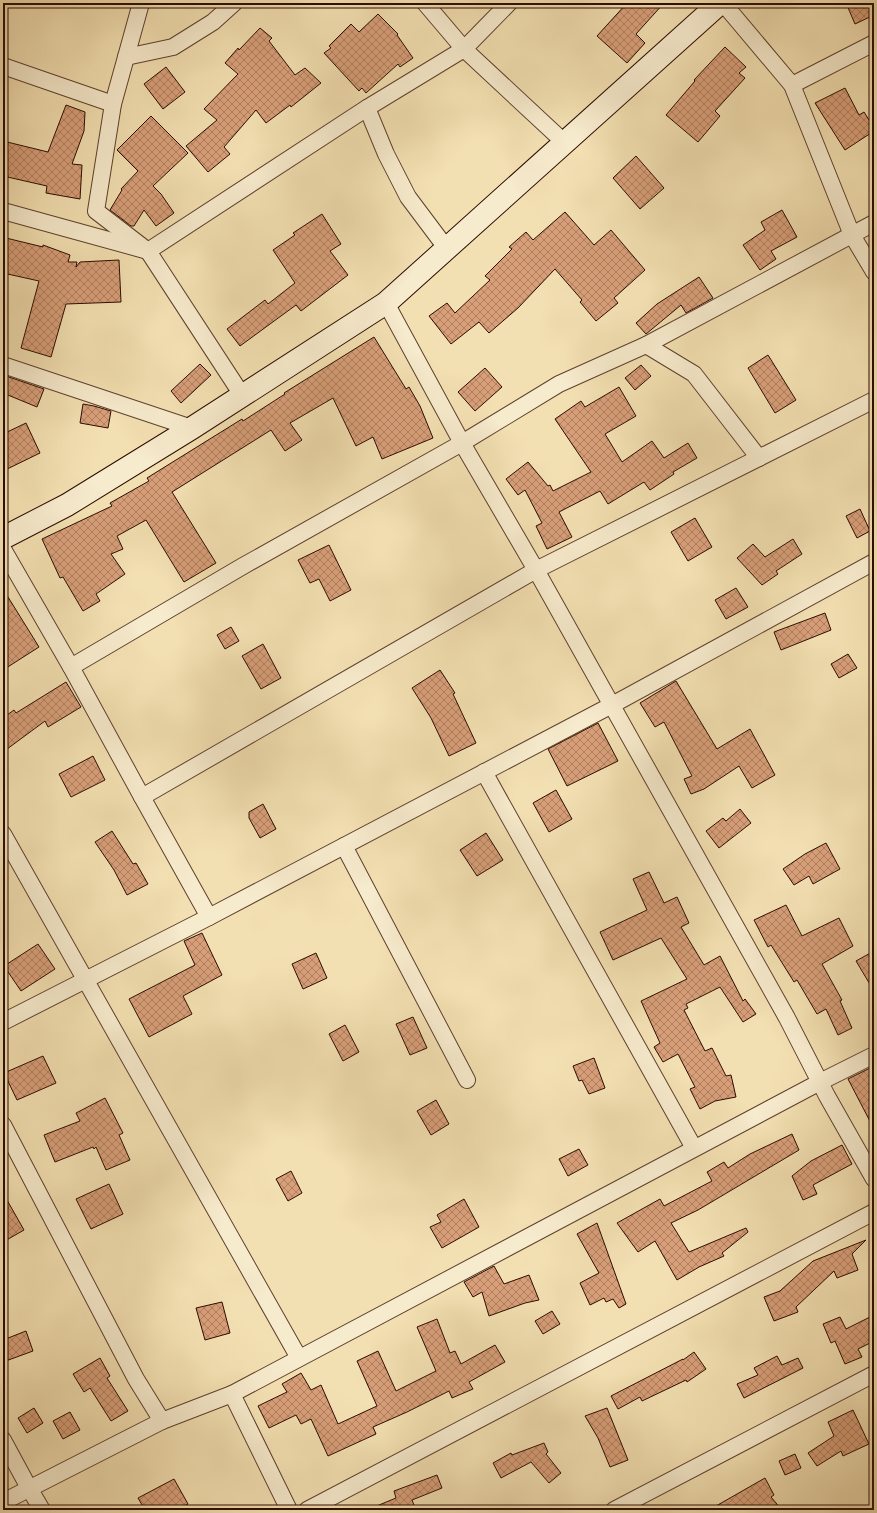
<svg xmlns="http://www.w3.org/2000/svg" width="877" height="1513" viewBox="0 0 877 1513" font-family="Alegreya,serif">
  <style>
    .building { fill: url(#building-cross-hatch); stroke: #2c0b01 }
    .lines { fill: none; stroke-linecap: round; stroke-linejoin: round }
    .street-casing { stroke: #5e402d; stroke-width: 18 }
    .secondary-casing { stroke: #2c0b01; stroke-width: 24 }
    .street { stroke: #f7ebcd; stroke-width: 16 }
    .secondary { stroke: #f7ebcd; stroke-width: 22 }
  </style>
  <defs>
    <pattern id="building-cross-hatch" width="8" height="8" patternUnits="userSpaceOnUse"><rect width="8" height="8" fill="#d89f79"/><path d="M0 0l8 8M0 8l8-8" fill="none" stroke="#af8061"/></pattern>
  </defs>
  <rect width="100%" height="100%" fill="#f3e0b2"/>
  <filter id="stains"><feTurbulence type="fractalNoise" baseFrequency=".005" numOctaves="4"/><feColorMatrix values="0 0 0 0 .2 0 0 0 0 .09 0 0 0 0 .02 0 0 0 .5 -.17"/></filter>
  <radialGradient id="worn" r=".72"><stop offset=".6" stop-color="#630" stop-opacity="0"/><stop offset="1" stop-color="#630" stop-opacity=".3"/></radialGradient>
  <g class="building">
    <path d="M627,3h37l-28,31 9,9 -18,20 -30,-27z"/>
    <path d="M846,3h28v12l-19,9z"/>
    <path d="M378,14l20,20 -1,1 16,23 -13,9 -2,-3 -32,29 -4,-5 -3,3 -35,-38 7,-5 -2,-2 22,-22 8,8z"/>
    <path d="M260,28l12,10 -3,3 26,34 10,-7 16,15 -30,24 -1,-2 -24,18 -10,-13 -32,37 6,7 -22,18 -22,-26 31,-26 -13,-11 34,-35 -13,-11 13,-15 1,2z"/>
    <path d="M725,47l21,20 -7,6 6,5 -30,33 5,5 -22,26 -32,-27 29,-34 -1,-1z"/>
    <path d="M166,67l19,25 -22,17 -19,-25z"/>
    <path d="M845,88l14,27 5,-3 10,16v3l-29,19 -30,-47z"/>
    <path d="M66,105l19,7 -1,19 -12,33 10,1 -2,34 -34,-6 1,-7 -44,-10v-35l45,11z"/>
    <path d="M151,116l37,37 -35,33 8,8 13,19 -18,13 -12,-16 -10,16h-3l-21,-16 12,-20 -1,-1 17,-18 -21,-21z"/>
    <path d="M636,156l28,32 -24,21 -27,-31z"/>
    <path d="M782,210l15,27 -26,14 5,8 -16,11 -17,-25 22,-15 -4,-8z"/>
    <path d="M565,212l29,33 17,-15 34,40 -31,28 4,5 -22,18 -16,-19 2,-2 -27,-31 -37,39 -29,25 -10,-11 -28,22 -22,-28 18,-13 8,10 35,-33 -5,-4 27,-27 -3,-2 17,-15 7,8z"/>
    <path d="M322,214l19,30 -11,7 18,24 -47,36 -5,-6 -56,41 -13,-17 38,-29 3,4 27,-21 -22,-33 22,-15 -2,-2z"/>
    <path d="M6,238l37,9v-2l27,10 -2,7h9l-1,5 4,-5 39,-2 2,42 -55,2 -15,53 -30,-9 18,-67 -36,-8v-22z"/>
    <path d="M699,277l14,21 -27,15 -5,-8 -35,29 -10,-11 21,-19z"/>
    <path d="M374,337l32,52 3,-2 11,19 13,32 -51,21 -9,-22 -17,9 -23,-48 -43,25 12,17 -17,11 -14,-21 -99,62 44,71 -32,19 -38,-62 -29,16 6,13 -12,5 14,20 -29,20 4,7 -17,10 -20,-34 -3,1 -18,-39 70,-33 -2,-3 39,-22 -2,-3 95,-59 1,2 42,-27 -1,-1z"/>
    <path d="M768,355l28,45 -21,13 -27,-45z"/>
    <path d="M200,364l11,11 -30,28 -10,-12z"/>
    <path d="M641,365l10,11 -16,14 -10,-12z"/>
    <path d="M485,368l17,19 -27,24 -17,-19z"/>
    <path d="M3,375l41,14 -7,18 -34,-14z"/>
    <path d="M619,387l17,29 -31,18 17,28 30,-21 12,17 24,-15 9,15 -24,14 1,2 -24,16 -6,-8 -36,22 -8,-13 -41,21 13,25 -25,12 -11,-23 6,-3 -17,-33 -7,5 -12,-16 22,-17 20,24 2,-1 3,6 38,-19 -36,-53 26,-18 4,6z"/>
    <path d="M83,404l11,2 17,5 -3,17 -28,-5z"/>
    <path d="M26,423l14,30 -37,18v-37z"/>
    <path d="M860,509l10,22 -13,7 -11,-22z"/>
    <path d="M695,518l17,29 -24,14 -17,-29z"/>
    <path d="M793,539l9,15 -26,17 2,3 -16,11 -25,-27 16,-14 12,13z"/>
    <path d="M329,545l22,45 -21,11 -11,-22 -9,4 -12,-23z"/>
    <path d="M736,588l12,19 -22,12 -11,-19z"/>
    <path d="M3,589l36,58 -36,23z"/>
    <path d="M825,613l6,17 -50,20 -7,-18z"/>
    <path d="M231,627l8,14 -14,8 -8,-14z"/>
    <path d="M263,644l18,34 -20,11 -19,-33z"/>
    <path d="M848,654l9,14 -18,10 -8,-14z"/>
    <path d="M440,670l15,23 -2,1 23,49 -27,13 -18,-38 -19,-30z"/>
    <path d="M676,681l41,68 33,-20 25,46 -23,13 -13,-22 -35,23 -13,5 -7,-15 8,-3 -28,-54 -9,5 -15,-24z"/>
    <path d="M66,682l15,25 -33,20 -3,-6 -42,31v-34l11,-8 2,3z"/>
    <path d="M598,723l20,38 -51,25 -19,-37z"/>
    <path d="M93,756l12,24 -34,17 -12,-23z"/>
    <path d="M556,790l16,29 -23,13 -16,-29z"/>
    <path d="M263,804l13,25 -16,9 -11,-20v-6z"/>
    <path d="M740,809l11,14 -32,25 -13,-17 17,-13 3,3z"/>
    <path d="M112,831l21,33 3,-1 12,21 -21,11 -13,-25 -19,-28z"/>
    <path d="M486,833l17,27 -26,16 -17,-26z"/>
    <path d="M826,843l14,26 -27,15 -4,-8 -15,9 -11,-16 22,-15z"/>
    <path d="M649,872l15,31 13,-6 12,26 -8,4 23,38 16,-9 23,45 2,-2 11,15 -13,8 -23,-35 -34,17 2,4 -4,2 21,41 7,-3 14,28 5,-1 5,22 -21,4 -15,8 -10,-20 5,-2 -17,-33 -15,8 -9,-15 6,-4 -19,-42 46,-22 -26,-41 -48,22 -13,-28 47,-22 -14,-31z"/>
    <path d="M786,905l16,31 37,-18 14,28 -31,18 20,36 -2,1 12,27 -14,7 -12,-26 -9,5 -20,-34 -3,2 -23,-37 -3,2 -14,-27z"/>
    <path d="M202,933l20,42 -39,21 9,18 -43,23 -20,-38 66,-34 -11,-24z"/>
    <path d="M38,944l17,25 -34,22 -17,-25z"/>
    <path d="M874,951v40l-18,-30z"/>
    <path d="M316,953l11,25 -24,11 -11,-25z"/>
    <path d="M413,1017l14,31 -17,7 -14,-31z"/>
    <path d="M345,1025l14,27 -16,9 -14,-27z"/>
    <path d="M43,1056l13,27 -39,17 -13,-27z"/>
    <path d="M594,1058l11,30 -16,6 -7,-14 -3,1 -6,-15z"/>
    <path d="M874,1066v63l-26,-50z"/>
    <path d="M105,1098l18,35 -4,2 11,25 -24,10 -10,-23 -2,2 -1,-2 -38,15 -11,-27 36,-14 -4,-8z"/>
    <path d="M436,1100l13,24 -18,11 -14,-24z"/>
    <path d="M792,1134l7,16 -101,60 -27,13 18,29 57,-24 2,4 -26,21 2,3 -25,11 -22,13 -22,-39 -17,11 -21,-29 43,-24 4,7 48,-25 -5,-9 17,-10 4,6 22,-14z"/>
    <path d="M842,1145l10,19 -39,21 4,9 -14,6 -11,-24 19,-15z"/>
    <path d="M579,1149l9,16 -20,11 -9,-17z"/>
    <path d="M291,1171l11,22 -14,8 -12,-22z"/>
    <path d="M109,1184l14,30 -32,15 -15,-30z"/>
    <path d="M3,1193l21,37 -21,12z"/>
    <path d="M464,1199l15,28 -37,21 -12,-21 11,-5 -4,-7z"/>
    <path d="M597,1223l29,81 -7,4 -6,-9 -7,3 -2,-4 -14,7 -10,-22 19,-10 -22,-39z"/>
    <path d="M866,1240l-14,14 6,16 -21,8 -3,-7 -38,36 2,5 -24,9 -10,-24 16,-6 33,-30z"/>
    <path d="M494,1266l10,18 25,-9 10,25 -14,3 -36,13 -7,-24 -9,5 -9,-15z"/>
    <path d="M222,1302l8,31 -25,7 -9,-32z"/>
    <path d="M552,1311l8,13 -17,10 -8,-13z"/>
    <path d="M874,1315v26l-16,8 4,8 -17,7 -10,-23 -4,2 -8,-19 17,-7 6,12z"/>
    <path d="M437,1319l13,34 5,-2 6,13 34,-19 10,17 -36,20 4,7 -21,9 -3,-7 -42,21 -34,15 3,7 -48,22 -17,-37 -10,5 -5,-9 -27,13 -11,-22 29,-14 -5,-8 19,-11 10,17 10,-5 17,39 39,-18 -20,-45 21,-10 18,40 40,-20 -19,-44z"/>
    <path d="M26,1331l7,20 -30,11v-22z"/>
    <path d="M694,1352l12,17 -19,13 -1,-2 -44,21 -2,-4 -22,12 -7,-13 72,-37v1z"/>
    <path d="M777,1356l5,9 16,-7 5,10 -59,30 -7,-14 21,-9 -4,-7z"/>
    <path d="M100,1358l10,18 -3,2 21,33 -17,10 -21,-33 -6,4 -11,-18z"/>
    <path d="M34,1408l9,15 -16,10 -9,-15z"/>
    <path d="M607,1408l21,52 -18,7 -12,-29 -13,-22z"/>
    <path d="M853,1410l16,34 -26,12 -2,-5 -24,15 -9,-13 26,-17 -6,-14z"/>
    <path d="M70,1412l10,18 -17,9 -10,-18z"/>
    <path d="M544,1443l4,9 -2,2 15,19 -12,10 -18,-21 -30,16 -8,-15 18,-10 1,2z"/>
    <path d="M795,1454l6,14 -16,7 -6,-14z"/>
    <path d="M437,1475l5,13 -30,12 4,10h-49l29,-12 -2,-7z"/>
    <path d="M765,1478l9,17 -3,2 11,13h-73z"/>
    <path d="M174,1479l14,25 -11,6h-32l-7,-12z"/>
  </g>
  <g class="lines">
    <defs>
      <g id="street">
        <path d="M141,3l-28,101 -17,107 52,40 94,144"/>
        <path d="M425,3l39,46 101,94"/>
        <path d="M723,3l69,82 60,150 22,37"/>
        <path d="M126,57l47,-10 40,-25 21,-19"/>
        <path d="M3,66l110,38"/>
        <path d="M792,85l82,-42"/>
        <path d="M367,108l97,-59 45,-46"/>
        <path d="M3,211l145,40 219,-143 19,46 22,43 39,52"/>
        <path d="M386,303l76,140 74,127 251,448 40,78 47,83"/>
        <path d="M646,345l48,29 65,84"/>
        <path d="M3,365l189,63"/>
        <path d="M3,549l68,118 71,130 67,120"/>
        <path d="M71,667l172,-101 219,-123 97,-59 87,-39 228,-122"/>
        <path d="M484,772l210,376"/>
        <path d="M142,797l394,-227 338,-170"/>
        <path d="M3,834l296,524"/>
        <path d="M344,846l123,234"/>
        <path d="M3,1022l206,-105 403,-212 262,-143"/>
        <path d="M3,1125l133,254 26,42 70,-27 57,116"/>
        <path d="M232,1394l588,-312 54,-27"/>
        <path d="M3,1440l26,48 13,22"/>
        <path d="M3,1502l159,-81"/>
        <path d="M307,1510l567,-298"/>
        <path d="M614,1510l260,-136"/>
      </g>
      <path id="secondary" d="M3,538l64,-33 125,-77 194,-125 334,-300"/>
    </defs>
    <use href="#street" class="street-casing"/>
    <use href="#secondary" class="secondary-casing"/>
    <use href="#street" class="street"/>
    <use href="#secondary" class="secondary"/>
  </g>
  <rect width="877" height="1513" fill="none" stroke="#f3e0b2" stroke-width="16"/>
  <rect x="4" y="4" width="869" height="1505" fill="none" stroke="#2c0b01" stroke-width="2"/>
  <rect x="8" y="8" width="861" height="1497" fill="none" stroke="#2c0b01"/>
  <rect width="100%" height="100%" filter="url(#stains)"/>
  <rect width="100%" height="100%" fill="url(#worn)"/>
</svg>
